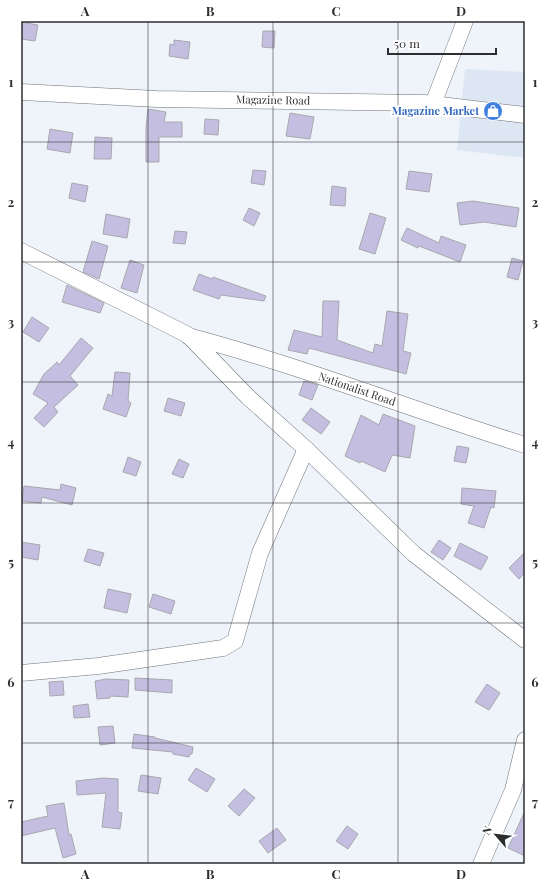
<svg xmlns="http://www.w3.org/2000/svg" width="546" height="885" viewBox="0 0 546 885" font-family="'Playfair Display',serif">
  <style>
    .built { fill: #dde7f4 }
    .building { fill: #c4bfe0; stroke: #a8a7ae }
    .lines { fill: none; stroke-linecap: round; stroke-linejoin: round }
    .minor-casing { stroke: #6e7379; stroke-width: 17 }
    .minor { stroke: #fff; stroke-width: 16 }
    .grid { fill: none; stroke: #2c2e30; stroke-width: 1; stroke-opacity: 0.55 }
    .labels { text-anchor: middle; stroke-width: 4; stroke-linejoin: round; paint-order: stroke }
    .street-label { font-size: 11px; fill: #2c2e30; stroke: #fff }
    .shop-label { font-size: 11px; font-weight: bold; fill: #366cbe; stroke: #fff; text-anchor: end }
    .neatline { fill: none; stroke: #2c2e30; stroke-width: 1.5 }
    .grid-label { font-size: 13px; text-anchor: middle; font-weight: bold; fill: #2c2e30 }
  </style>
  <rect width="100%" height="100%" fill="#eff4fb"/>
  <path class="built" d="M465,69l60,3v86l-68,-8z"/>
  <g class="building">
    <path d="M21,22l17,3 -3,16 -14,-2z"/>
    <path d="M263,31h12l-1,17 -12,-1z"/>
    <path d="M174,40l16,2 -2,17 -19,-3 1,-12 4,1z"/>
    <path d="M148,109l18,3 -2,10h18v15h-23v25h-13v-35z"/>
    <path d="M290,113l24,4 -4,22 -24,-3z"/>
    <path d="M205,119l14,1 -1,15 -14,-1z"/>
    <path d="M50,129l23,4 -3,20 -23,-4z"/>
    <path d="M95,137l17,1 -1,21h-17z"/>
    <path d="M253,170l13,1 -2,14 -13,-2z"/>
    <path d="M409,171l23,3 -3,18 -23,-3z"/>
    <path d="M72,183l16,3 -3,16 -16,-4z"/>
    <path d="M332,186l14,2 -1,18 -15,-1z"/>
    <path d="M473,201l46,7 -3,19 -32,-5 -24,3 -3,-22z"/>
    <path d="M249,208l11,5 -6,13 -11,-6z"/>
    <path d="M370,213l16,5 -11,36 -16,-5z"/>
    <path d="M106,214l24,5 -3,19 -24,-4z"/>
    <path d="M407,228l32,15 2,-7 25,9 -6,17 -41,-16 -1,2 -17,-8z"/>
    <path d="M175,231l12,1 -2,12 -12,-1z"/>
    <path d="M92,241l16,5 -9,33 -16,-7z"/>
    <path d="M512,258l11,3 -5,19 -11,-3z"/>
    <path d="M130,260l14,5 -7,28 -16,-5z"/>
    <path d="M199,274l13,5 1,-2 53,19 -2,5 -43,-6 -2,4 -26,-9z"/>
    <path d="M67,285l37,18 -4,10 -38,-11z"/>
    <path d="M323,301h16l-2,39 36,13 2,-9 7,2 5,-35 21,3 -5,37 8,2 -5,21 -97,-26 -2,6 -19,-4 6,-20 28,7z"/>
    <path d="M32,317l17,11 -10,14 -16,-10z"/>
    <path d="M81,338l12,10 -23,28 8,9 -24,22 4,5 -14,15 -10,-9 14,-15 -15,-9 11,-20 13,-12 2,3z"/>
    <path d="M115,372l15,1 -2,28 3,2 -5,14 -23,-8 5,-15 4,2z"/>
    <path d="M304,381l14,4 -6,15 -13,-5z"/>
    <path d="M168,398l17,5 -4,13 -17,-5z"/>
    <path d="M311,408l19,14 -9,12 -19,-14z"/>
    <path d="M383,414l32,12 -5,32 -18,-3 -7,17 -24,-11 -1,2 -15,-7 16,-41 18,10z"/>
    <path d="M457,446l12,2 -3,15 -12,-2z"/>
    <path d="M128,457l13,5 -5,14 -13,-4z"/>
    <path d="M179,459l10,5 -6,14 -11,-4z"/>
    <path d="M61,484l15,4 -4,17 -30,-8 -1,6 -19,-2 2,-15 36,4z"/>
    <path d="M462,488l34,3 -2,17 -3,-1 -7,21 -16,-5 6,-17 -13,-2z"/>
    <path d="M439,540l12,8 -8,12 -12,-8z"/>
    <path d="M21,542l19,3 -2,15 -17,-3z"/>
    <path d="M460,543l28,14 -7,13 -27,-14z"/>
    <path d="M88,549l16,4 -4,13 -16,-5z"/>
    <path d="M525,552v21l-6,6 -10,-11z"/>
    <path d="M108,589l23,5 -4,19 -23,-5z"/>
    <path d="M153,594l22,7 -4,13 -22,-7z"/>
    <path d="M135,678l37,2v13l-37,-3z"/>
    <path d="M106,679l23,1 -1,17 -18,-1v2l-13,1 -2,-18z"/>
    <path d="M63,681l1,14 -14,1 -1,-14z"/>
    <path d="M487,684l13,9 -11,17 -14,-8z"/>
    <path d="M88,704l2,13 -16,1 -1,-12z"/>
    <path d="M113,726l2,17 -15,2 -2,-18z"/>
    <path d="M134,734l21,3v1l38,9 -1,7h-2l-1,3 -16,-3v-2l-41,-4z"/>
    <path d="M196,768l19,11 -8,13 -19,-12z"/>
    <path d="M141,775l20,3 -3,16 -20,-3z"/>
    <path d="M103,778l15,1v33l4,1 -2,16 -18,-2 4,-34 -29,2 -1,-14z"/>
    <path d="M244,789l11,9 -16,18 -11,-10z"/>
    <path d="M64,803l5,32 2,-1 5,20 -13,4 -8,-30 -34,8v-14l27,-6 -2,-10z"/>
    <path d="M525,811v45l-17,-8z"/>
    <path d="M347,826l11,8 -10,15 -12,-8z"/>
    <path d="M277,828l9,12 -18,13 -9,-12z"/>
  </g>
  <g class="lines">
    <defs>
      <g id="minor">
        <path d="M21,92l136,7 267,4 101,12"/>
        <path d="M433,104l32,-83"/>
        <path d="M21,251l167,84 60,62 58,52 108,105 111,86"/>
        <path d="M188,336c114,30 224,74 337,109"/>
        <path d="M21,673l77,-7 125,-18 12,-7 25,-88 46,-104"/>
        <path d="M481,864l32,-74 12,-50"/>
      </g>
    </defs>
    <use href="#minor" class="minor-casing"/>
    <use href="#minor" class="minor"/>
  </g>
  <path class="grid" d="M148,21v843M273,21v843M398,21v843M21,142h504M21,262h504M21,382h504M21,503h504M21,623h504M21,743h504"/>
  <defs>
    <symbol id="shop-disc" viewBox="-11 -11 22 22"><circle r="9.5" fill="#3f7fe0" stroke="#fff"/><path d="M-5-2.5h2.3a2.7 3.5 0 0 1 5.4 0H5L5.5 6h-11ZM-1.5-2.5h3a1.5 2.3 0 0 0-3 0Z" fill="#fff"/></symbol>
  </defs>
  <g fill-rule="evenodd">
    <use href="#shop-disc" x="482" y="100" width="22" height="22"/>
  </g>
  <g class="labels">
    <g class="street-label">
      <text transform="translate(273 100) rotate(1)" y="4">Magazine Road</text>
      <text transform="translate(357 389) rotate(19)" y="4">Nationalist Road</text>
    </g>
    <g class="shop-label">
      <text x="479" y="115">Magazine Market</text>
    </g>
  </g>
  <rect width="546" height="885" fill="none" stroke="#ffffff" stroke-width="44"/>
  <g transform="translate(496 835) rotate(298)" stroke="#ffffff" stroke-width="3" paint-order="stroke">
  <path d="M0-3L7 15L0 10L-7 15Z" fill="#2c2e30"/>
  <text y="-6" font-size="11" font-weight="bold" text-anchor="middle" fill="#2c2e30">N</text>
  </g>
  <path d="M388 48v6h108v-6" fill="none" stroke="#2c2e30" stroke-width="2"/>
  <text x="394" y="48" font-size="12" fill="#2c2e30" stroke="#ffffff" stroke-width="3" paint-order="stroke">50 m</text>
  <rect x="22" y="22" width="502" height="841" class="neatline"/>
  <g class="grid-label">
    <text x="85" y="16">A</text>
    <text x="210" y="16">B</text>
    <text x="336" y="16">C</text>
    <text x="461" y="16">D</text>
    <text x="11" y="87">1</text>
    <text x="535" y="87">1</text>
    <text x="11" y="207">2</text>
    <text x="535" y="207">2</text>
    <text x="11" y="327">3</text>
    <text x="535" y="327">3</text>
    <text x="11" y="447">4</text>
    <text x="535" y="447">4</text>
    <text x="11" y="567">5</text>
    <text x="535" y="567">5</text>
    <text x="11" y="687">6</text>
    <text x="535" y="687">6</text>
    <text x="11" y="807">7</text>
    <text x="535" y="807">7</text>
    <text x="85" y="879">A</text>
    <text x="210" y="879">B</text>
    <text x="336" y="879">C</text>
    <text x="461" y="879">D</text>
  </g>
</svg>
